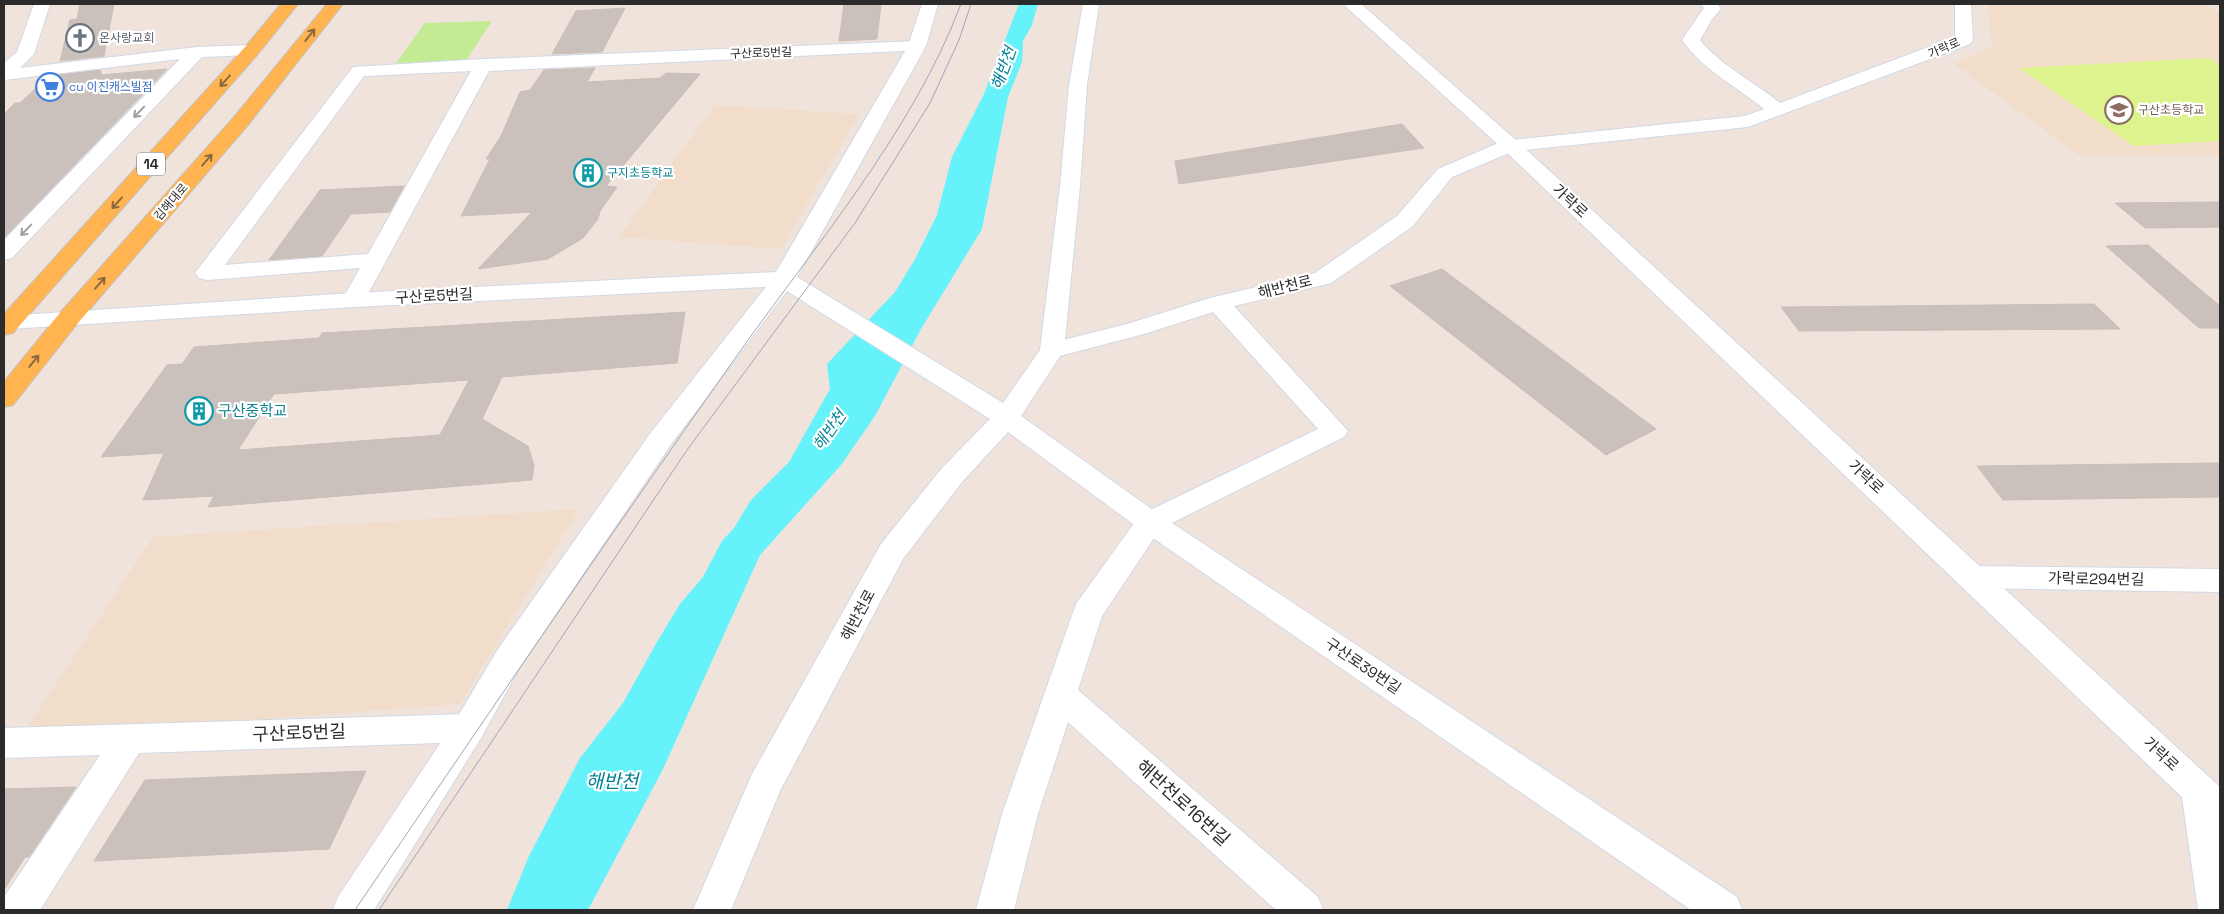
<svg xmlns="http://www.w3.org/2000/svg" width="2224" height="914" viewBox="0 0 2224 914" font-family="'Space Grotesk','Noto Sans KR',sans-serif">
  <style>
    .education { fill: #f2ddca }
    .green { fill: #c3eb93 }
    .pitch { fill: #ddf38e }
    .water { fill: #65f2fb }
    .building { fill: #cac0bc; stroke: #cabfb5; fill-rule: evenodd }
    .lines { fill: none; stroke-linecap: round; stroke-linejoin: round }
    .street-casing { stroke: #d1d9e6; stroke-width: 2 }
    .secondary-casing { stroke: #d1d9e6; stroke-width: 2 }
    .primary-casing { stroke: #c4c4c4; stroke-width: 2 }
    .street { fill: #fff; fill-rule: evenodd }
    .secondary { fill: #fff; fill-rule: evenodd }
    .primary { fill: #ffb351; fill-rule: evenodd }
    .tram { stroke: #9ea7b8; stroke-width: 1 }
    .oneway { stroke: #8a683c }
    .oneway2 { stroke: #a0a0a0 }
    .labels { text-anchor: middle; stroke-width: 4.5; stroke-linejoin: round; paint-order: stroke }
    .far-worship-label { font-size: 12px; fill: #5b616d; stroke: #fff; text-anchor: start }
    .far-street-label { font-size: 12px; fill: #2b2b2b; stroke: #fff }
    .far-shop-label { font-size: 12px; fill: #366cbe; stroke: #fff; text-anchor: start }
    .far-education-label { font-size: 12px; fill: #785e54; stroke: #fff; text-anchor: start }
    .far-culture-label { font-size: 12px; fill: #0d838f; stroke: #fff; text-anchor: start }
    .shield { fill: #fff; stroke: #6b6b6b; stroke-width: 1 }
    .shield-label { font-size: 14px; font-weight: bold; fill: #2b2b2b }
    .street-label { font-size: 15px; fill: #2b2b2b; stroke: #fff }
    .culture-label { font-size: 15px; fill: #0d838f; stroke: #fff; text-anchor: start }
    .water-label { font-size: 16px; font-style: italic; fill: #038094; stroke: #fff }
    .near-street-label { font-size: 18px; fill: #2b2b2b; stroke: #fff }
    .near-water-label { font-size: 19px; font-style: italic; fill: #038094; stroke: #fff }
  </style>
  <rect width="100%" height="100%" fill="#efe3dc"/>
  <g class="education">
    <path d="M1988,4h215l17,9v142h-141l-125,-91 38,-17z"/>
    <path d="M715,105l144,9 -78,135 -162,-12z"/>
    <path d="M579,509l-119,195 -439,33 132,-200z"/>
  </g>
  <path class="green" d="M492,21l-29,44 -71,4 33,-46z"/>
  <path class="pitch" d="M2209,58l11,7v76l-86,5 -115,-78z"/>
  <path class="water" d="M1019,4h19l-6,21 -9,16 -1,21 -14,35 -26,132 -61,100 -46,87 -34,49 -81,90 -97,214 -75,141h-81l22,-54 51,-98 43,-55 34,-61 23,-38 23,-27 19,-36 12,-13 17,-28 38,-38 41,-73 -3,-25 68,-72 19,-31 23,-46 15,-58 32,-63z"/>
  <g class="building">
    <path d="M80,4h34l-10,52 -44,5 10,-41 7,-1z"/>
    <path d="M844,4h37l-4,35 -38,2z"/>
    <path d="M625,8l-23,44 -50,2 24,-43z"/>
    <path d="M595,68l-8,14 73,-4 6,-5 34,1 -94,112 11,1 -17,24 -2,8 -15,19 -35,21 -70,10 54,-57 -71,4 29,-57h-4l15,-23 19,-44 10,-2 14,-20z"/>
    <path d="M167,69l-163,169v-124l11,-11h5l29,-27 52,-6v5z"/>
    <path d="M1402,124l22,24 -245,36 -4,-23z"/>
    <path d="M404,186l-14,26 -39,2 -29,42 -53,4 51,-70z"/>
    <path d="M2220,202v25l-75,1 -30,-25z"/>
    <path d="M2148,245l72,61v22h-21l-93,-82z"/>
    <path d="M1442,269l214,160 -50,26 -216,-169z"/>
    <path d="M2094,304l26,25 -321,2 -18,-24z"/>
    <path d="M685,312l-8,51 -175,14 -20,42 46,27 6,19 -2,15 -324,27 6,-11 -71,4 21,-47 -63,4 66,-92 15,-1 12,-17 125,-9 3,-5zM469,380l-29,55 -202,15 36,-56z"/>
    <path d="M2220,463v34l-217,3 -26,-34z"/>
    <path d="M366,771l-37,78 -235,12 51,-81z"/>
    <path d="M76,787l-47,70h-4l-21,33v-101z"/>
  </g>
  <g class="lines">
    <defs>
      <g id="street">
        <path d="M34,4h16l-16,50 -14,14 177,-21 55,-2 6,1 3,4 -3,4 -6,1 -50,2 -190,201 -8,2v-20l176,-181 -176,21v-17l13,-11z"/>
        <path d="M1701,4h16l4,5 -9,10 -12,21c21,26 53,41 80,63l175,-66v-33h16l2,36 -3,4 -222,83 -234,24 -62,26 -39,49 -82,57 -97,23 114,125 -4,6 -184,92 -58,87 -24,74 240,207 5,13h-47l-208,-188 -30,92 -24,96h-38l26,-96 74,-210 64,-89 178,-86 -105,-117 -69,22 -92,24 -9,-3 -3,-5 3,-5 84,-21 83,-26 105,-25 82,-57 41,-47 65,-28 242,-25 19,-7c-29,-24 -60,-38 -82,-69l22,-32z"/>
        <path d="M917,41l6,1 3,4 -3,4 -434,21 -127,234 -8,2 -8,-2 -4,-5 18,-32 -153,12 -8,-2 -4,-5 158,-206 131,-8zM471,71l-103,183 -143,11 139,-189z"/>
        <path d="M1972,566l248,3v23l-248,-4 -11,-3 -4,-8 4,-8z"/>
        <path d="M469,714l12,4 5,10 -5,10 -12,4 -330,11 -99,157h-36v-13l96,-142 -96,3v-30z"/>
        <path d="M2199,774l13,5c12,33 8,94 8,131h-22l-17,-120 5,-11z"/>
      </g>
      <g id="secondary">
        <path d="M922,4h16l-12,42 -129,231 206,126 37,-53 20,-164 9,-101 14,-81h16l-12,81 -7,101 -16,164 -43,66 139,99 577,382 5,13h-51l-551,-381 -132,-97 -46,50 -59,77 -123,232 -49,119h-38l59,-136 129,-230 61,-76 48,-49 -203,-128 -115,152 -152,224 -39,71 -107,172h-41l5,-13 119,-179 41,-69 154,-218 114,-144 -412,20 -345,22 -5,-1v-12l350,-23 422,-21 132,-226z"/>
        <path d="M1343,4h18l156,137 703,646v39l-13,-5 -704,-672z"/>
      </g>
      <g id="primary">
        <path d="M281,4h17l-40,50 -245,279 -9,2v-21l242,-268z"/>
        <path d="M327,4h16l-95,121 -171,199 -64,81 -9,2v-25l55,-68 175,-197z"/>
      </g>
    </defs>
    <use href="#street" class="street-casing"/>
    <use href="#secondary" class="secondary-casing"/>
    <use href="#primary" class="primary-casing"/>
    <use href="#street" class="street"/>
    <use href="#secondary" class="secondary"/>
    <use href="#primary" class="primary"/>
    <g class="tram">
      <path d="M355,910c124,-183 249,-366 376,-546 80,-114 181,-230 230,-360"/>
      <path d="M379,910l308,-460 168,-227 75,-120 29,-63 12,-36"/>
    </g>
  </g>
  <defs><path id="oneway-shaft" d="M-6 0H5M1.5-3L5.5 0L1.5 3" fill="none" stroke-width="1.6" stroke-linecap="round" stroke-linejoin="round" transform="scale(1.25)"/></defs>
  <g class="oneway">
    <use href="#oneway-shaft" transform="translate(310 35) rotate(-52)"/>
    <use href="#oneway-shaft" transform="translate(225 81) rotate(132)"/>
    <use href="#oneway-shaft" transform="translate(207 160) rotate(-49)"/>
    <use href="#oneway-shaft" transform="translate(117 203) rotate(132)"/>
    <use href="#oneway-shaft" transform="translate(100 283) rotate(-49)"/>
    <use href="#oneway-shaft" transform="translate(34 361) rotate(-51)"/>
  </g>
  <g class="oneway2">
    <use href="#oneway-shaft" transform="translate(139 112) rotate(134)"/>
    <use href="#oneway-shaft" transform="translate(26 230) rotate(134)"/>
  </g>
  <defs>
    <symbol id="church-ring" viewBox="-11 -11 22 22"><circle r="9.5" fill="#fff" stroke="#6b7280" stroke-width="1.5"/><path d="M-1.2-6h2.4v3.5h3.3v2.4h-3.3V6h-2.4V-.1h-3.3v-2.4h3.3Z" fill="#6b7280"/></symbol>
    <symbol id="supermarket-ring" viewBox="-11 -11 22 22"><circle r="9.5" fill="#fff" stroke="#3f7fe0" stroke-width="1.5"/><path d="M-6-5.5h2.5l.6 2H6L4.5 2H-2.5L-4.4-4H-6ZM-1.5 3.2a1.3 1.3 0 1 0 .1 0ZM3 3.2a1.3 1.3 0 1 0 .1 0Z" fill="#3f7fe0"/></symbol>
    <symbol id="school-ring" viewBox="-11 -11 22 22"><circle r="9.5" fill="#fff" stroke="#8d6e63" stroke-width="1.5"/><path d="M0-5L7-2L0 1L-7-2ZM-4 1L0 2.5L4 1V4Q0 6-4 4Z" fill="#8d6e63"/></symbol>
    <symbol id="building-ring" viewBox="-11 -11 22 22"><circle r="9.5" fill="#fff" stroke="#0f9aa8" stroke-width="1.5"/><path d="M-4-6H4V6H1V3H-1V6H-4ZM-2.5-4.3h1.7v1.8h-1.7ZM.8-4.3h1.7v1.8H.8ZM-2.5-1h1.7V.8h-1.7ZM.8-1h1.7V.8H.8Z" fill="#0f9aa8"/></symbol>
  </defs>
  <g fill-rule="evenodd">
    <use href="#church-ring" x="64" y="22" width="32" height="32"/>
    <use href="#supermarket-ring" x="34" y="71" width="32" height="32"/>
    <use href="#school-ring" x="2103" y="94" width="32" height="32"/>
    <use href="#building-ring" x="572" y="157" width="32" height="32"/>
    <use href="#building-ring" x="183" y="395" width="32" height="32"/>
  </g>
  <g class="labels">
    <g class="far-worship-label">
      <text x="99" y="42">온사랑교회</text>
    </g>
    <g class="far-street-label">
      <text transform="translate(1944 48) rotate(-23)" y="4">가락로</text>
      <text transform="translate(761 53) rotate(-2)" y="4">구산로5번길</text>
      <text transform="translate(171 202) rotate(-49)" y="4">김해대로</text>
    </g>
    <g class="far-shop-label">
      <text x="69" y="91">cu 이진캐스빌점</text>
    </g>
    <g class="far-education-label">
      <text x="2138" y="114">구산초등학교</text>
    </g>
    <g class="far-culture-label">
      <text x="607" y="177">구지초등학교</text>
    </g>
    <rect class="shield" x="137" y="152.5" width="28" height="23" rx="4"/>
    <g class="shield-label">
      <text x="151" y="169">14</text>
    </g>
    <g class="street-label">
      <text transform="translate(1570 201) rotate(43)" y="5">가락로</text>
      <text transform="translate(1285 287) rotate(-14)" y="5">해반천로</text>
      <text transform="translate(434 296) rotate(-3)" y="5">구산로5번길</text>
      <text transform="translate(1866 477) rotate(43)" y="5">가락로</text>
      <text transform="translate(2096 579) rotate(1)" y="5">가락로294번길</text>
      <text transform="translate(858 615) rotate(-62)" y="5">해반천로</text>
      <text transform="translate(1363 666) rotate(34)" y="5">구산로39번길</text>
      <text transform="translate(2161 754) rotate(43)" y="5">가락로</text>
    </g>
    <g class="culture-label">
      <text x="218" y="416">구산중학교</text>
    </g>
    <g class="water-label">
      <text transform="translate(1003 68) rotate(-70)" y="6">해반천</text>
      <text transform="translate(829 430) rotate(-55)" y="6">해반천</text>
    </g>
    <g class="near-street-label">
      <text transform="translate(299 733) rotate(-2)" y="6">구산로5번길</text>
      <text transform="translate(1183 803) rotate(42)" y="6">해반천로16번길</text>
    </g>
    <g class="near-water-label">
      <text x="612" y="788">해반천</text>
    </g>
  </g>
  <rect width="2224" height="914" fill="none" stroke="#2b2b2b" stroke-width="10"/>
</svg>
